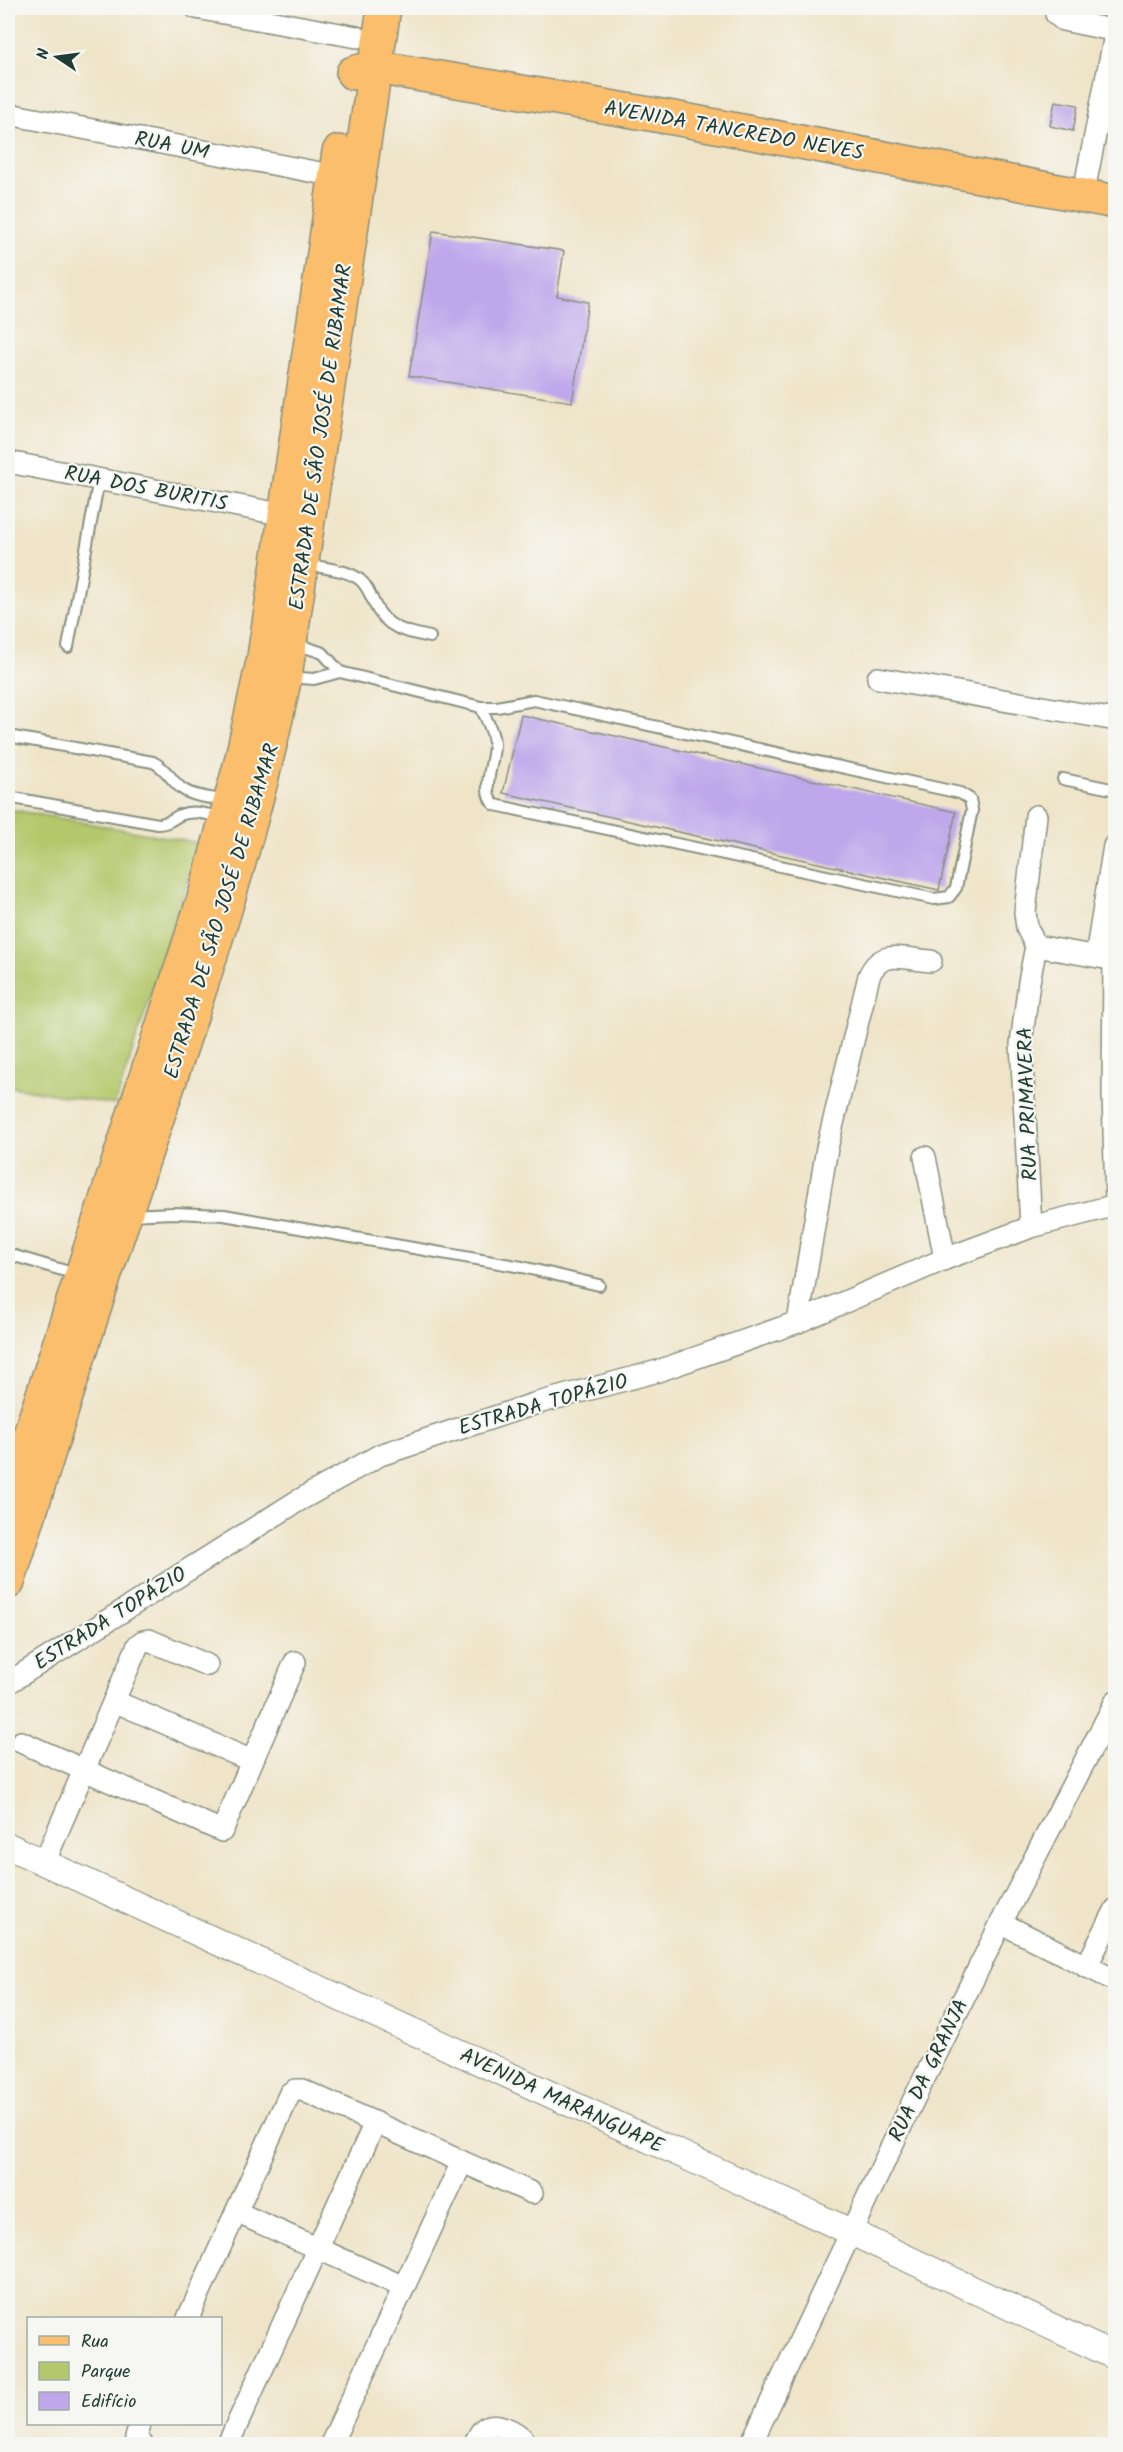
<svg xmlns="http://www.w3.org/2000/svg" width="1123" height="2452" viewBox="0 0 1123 2452" font-family="Kalam,sans-serif">
  <style>
    .green { fill: #b4c76a; stroke: #6a824f; stroke-width: 1.5 }
    .building { fill: #bea7eb }
    .lines { fill: none; stroke-linecap: round; stroke-linejoin: round }
    .service-casing { stroke: #87907e; stroke-width: 14 }
    .minor-casing { stroke: #87907e; stroke-width: 24 }
    .tertiary-casing { stroke: #87907e; stroke-width: 28 }
    .primary-casing { stroke: #87907e; stroke-width: 36 }
    .service { stroke: #fff; stroke-width: 10 }
    .minor { stroke: #fff; stroke-width: 21 }
    .tertiary { stroke: #fff; stroke-width: 26 }
    .primary { stroke: #fabe6d; stroke-width: 33 }
    .labels { text-anchor: middle; stroke-width: 4.5; stroke-linejoin: round; paint-order: stroke }
    .street-label { font-size: 21px; fill: #1f3d34; stroke: #f6f6f2 }
  </style>
  <rect width="100%" height="100%" fill="#f6f6f2"/>
  <filter id="ink" filterUnits="userSpaceOnUse"><feTurbulence type="fractalNoise" baseFrequency=".0167" numOctaves="2"/><feDisplacementMap in="SourceGraphic" scale="12" xChannelSelector="R" yChannelSelector="G"/><feConvolveMatrix kernelMatrix="1 2 1 2 8 2 1 2 1" color-interpolation-filters="sRGB"/></filter>
  <filter id="wash" filterUnits="userSpaceOnUse"><feTurbulence type="fractalNoise" baseFrequency=".008" numOctaves="4" result="noise"/><feDisplacementMap in="SourceGraphic" scale="24" xChannelSelector="R" yChannelSelector="G"/><feGaussianBlur stdDeviation="1.35" result="paint"/><feColorMatrix in="noise" values="0 0 0 0 0 0 0 0 0 0 0 0 0 0 0 0 0 1.4 0 .05"/><feComposite in="paint" operator="in"/></filter>
  <g filter="url(#wash)">
    <rect width="100%" height="100%" fill="#efe4c8"/>
    <path class="green" d="M8,809l192,34 -85,262 -107,-19z"/>
    <g id="blocks">
      <g class="building">
        <path d="M1055,101l23,4 -5,26 -23,-5z"/>
        <path d="M433,231l131,20 -7,45 31,6 -16,100 -163,-26z"/>
        <path d="M521,715l435,97 -17,78 -436,-97z"/>
      </g>
    </g>
  </g>
  <g filter="url(#ink)">
    <use href="#blocks" fill-opacity="0" stroke="#87907e" stroke-width="1.5"/>
    <g class="lines">
      <defs>
        <g id="service">
          <path d="M305,564c17,4 40,5 54,15 8,6 11,15 15,24 11,25 31,29 56,34"/>
          <path d="M293,643l30,10 17,19"/>
          <path d="M68,647l31,-168"/>
          <path d="M287,677l27,2 26,-7 141,35h16l37,-7 426,93 10,6 2,11 -16,78 -7,9 -15,2 -439,-94c-16,-12 0,-44 -1,-62 -1,-13 -8,-24 -13,-36"/>
          <path d="M8,736l145,26c13,6 17,17 28,26 11,9 33,10 46,13"/>
          <path d="M1063,779l53,11"/>
          <path d="M8,797l150,27c10,0 14,-5 22,-9 14,-6 29,0 43,3"/>
          <path d="M128,1215l46,-2 50,2 298,52 77,18"/>
          <path d="M8,1254l71,21"/>
        </g>
        <g id="minor">
          <path d="M196,8l161,29"/>
          <path d="M1056,8v6l7,6 44,9 6,4 1,7 -31,156"/>
          <path d="M8,114l328,62"/>
          <path d="M8,462l277,53"/>
          <path d="M878,678l238,42"/>
          <path d="M1036,816l-11,96 2,16 9,18"/>
          <path d="M1036,946l74,13"/>
          <path d="M1096,956l18,-110"/>
          <path d="M1114,960l-1,134 3,105"/>
          <path d="M925,1157l20,102"/>
          <path d="M1031,1227l-10,-183 8,-62 7,-36"/>
          <path d="M798,1322l29,-174 42,-172c12,-28 35,-17 62,-15"/>
          <path d="M8,1683l288,-181 84,-47 154,-51 124,-33 140,-49 147,-63 86,-32 85,-22"/>
          <path d="M114,1701l138,60"/>
          <path d="M21,1742l201,89 73,-169"/>
          <path d="M44,1863l94,-218 5,-4 6,-1 58,25"/>
          <path d="M1001,1923l115,58"/>
          <path d="M1086,1967l30,-58"/>
          <path d="M236,2212l168,75"/>
          <path d="M188,2318l102,-225 5,-3h7l230,103"/>
          <path d="M140,2424l-4,14 6,6"/>
          <path d="M228,2444l147,-321"/>
          <path d="M331,2444l131,-282"/>
          <path d="M474,2444c4,-6 7,-16 15,-18 12,-3 33,8 37,18"/>
          <path d="M751,2444l161,-341 89,-180 115,-222"/>
        </g>
        <path id="tertiary" d="M8,1846l843,386 265,125"/>
        <g id="primary">
          <path d="M353,73l22,-6 41,7 263,45 437,83"/>
          <path d="M8,1502l198,-610 35,-130 23,-105 75,-505"/>
          <path d="M8,1582c39,-123 76,-246 117,-368 59,-178 123,-353 160,-538l99,-668"/>
        </g>
      </defs>
      <use href="#service" class="service-casing"/>
      <use href="#minor" class="minor-casing"/>
      <use href="#tertiary" class="tertiary-casing"/>
      <use href="#primary" class="primary-casing"/>
      <use href="#service" class="service"/>
      <use href="#minor" class="minor"/>
      <use href="#tertiary" class="tertiary"/>
      <use href="#primary" class="primary"/>
    </g>
  </g>
  <g class="labels">
    <g class="street-label">
      <text transform="translate(734 130) rotate(10)" y="7">AVENIDA TANCREDO NEVES</text>
      <text transform="translate(172 145) rotate(11)" y="7">RUA UM</text>
      <text transform="translate(320 437) rotate(-82)" y="7">ESTRADA DE SÃO JOSÉ DE RIBAMAR</text>
      <text transform="translate(146 488) rotate(11)" y="7">RUA DOS BURITIS</text>
      <text transform="translate(221 911) rotate(-73)" y="7">ESTRADA DE SÃO JOSÉ DE RIBAMAR</text>
      <text transform="translate(1027 1104) rotate(-92)" y="7">RUA PRIMAVERA</text>
      <text transform="translate(543 1404) rotate(-16)" y="7">ESTRADA TOPÁZIO</text>
      <text transform="translate(110 1618) rotate(-32)" y="7">ESTRADA TOPÁZIO</text>
      <text transform="translate(928 2070) rotate(-64)" y="7">RUA DA GRANJA</text>
      <text transform="translate(562 2100) rotate(25)" y="7">AVENIDA MARANGUAPE</text>
    </g>
  </g>
  <rect width="1123" height="2452" fill="none" stroke="#f6f6f2" stroke-width="30"/>
  <rect x="27" y="2317" width="195" height="108" fill="#f6f6f2" stroke="#a0aca6" stroke-width="1.5"/>
  <rect x="39" y="2336" width="30" height="9" fill="#fabe6d" stroke="#a0aca6" stroke-width="1.5"/>
  <text x="81" y="2347" font-size="18" fill="#1f3d34">Rua</text>
  <rect x="39" y="2362" width="30" height="18" fill="#b4c76a" stroke="#a0aca6" stroke-width="1.5"/>
  <text x="81" y="2377" font-size="18" fill="#1f3d34">Parque</text>
  <rect x="39" y="2392" width="30" height="18" fill="#bea7eb" stroke="#a0aca6" stroke-width="1.5"/>
  <text x="81" y="2407" font-size="18" fill="#1f3d34">Edifício</text>
  <g transform="translate(57 57) rotate(283)" stroke="#f6f6f2" stroke-width="4.5" paint-order="stroke">
  <path d="M0-4.5L10 22L0 15L-10 22Z" fill="#1f3d34"/>
  <text y="-9" font-size="16" font-weight="bold" text-anchor="middle" fill="#1f3d34">N</text>
  </g>
</svg>
